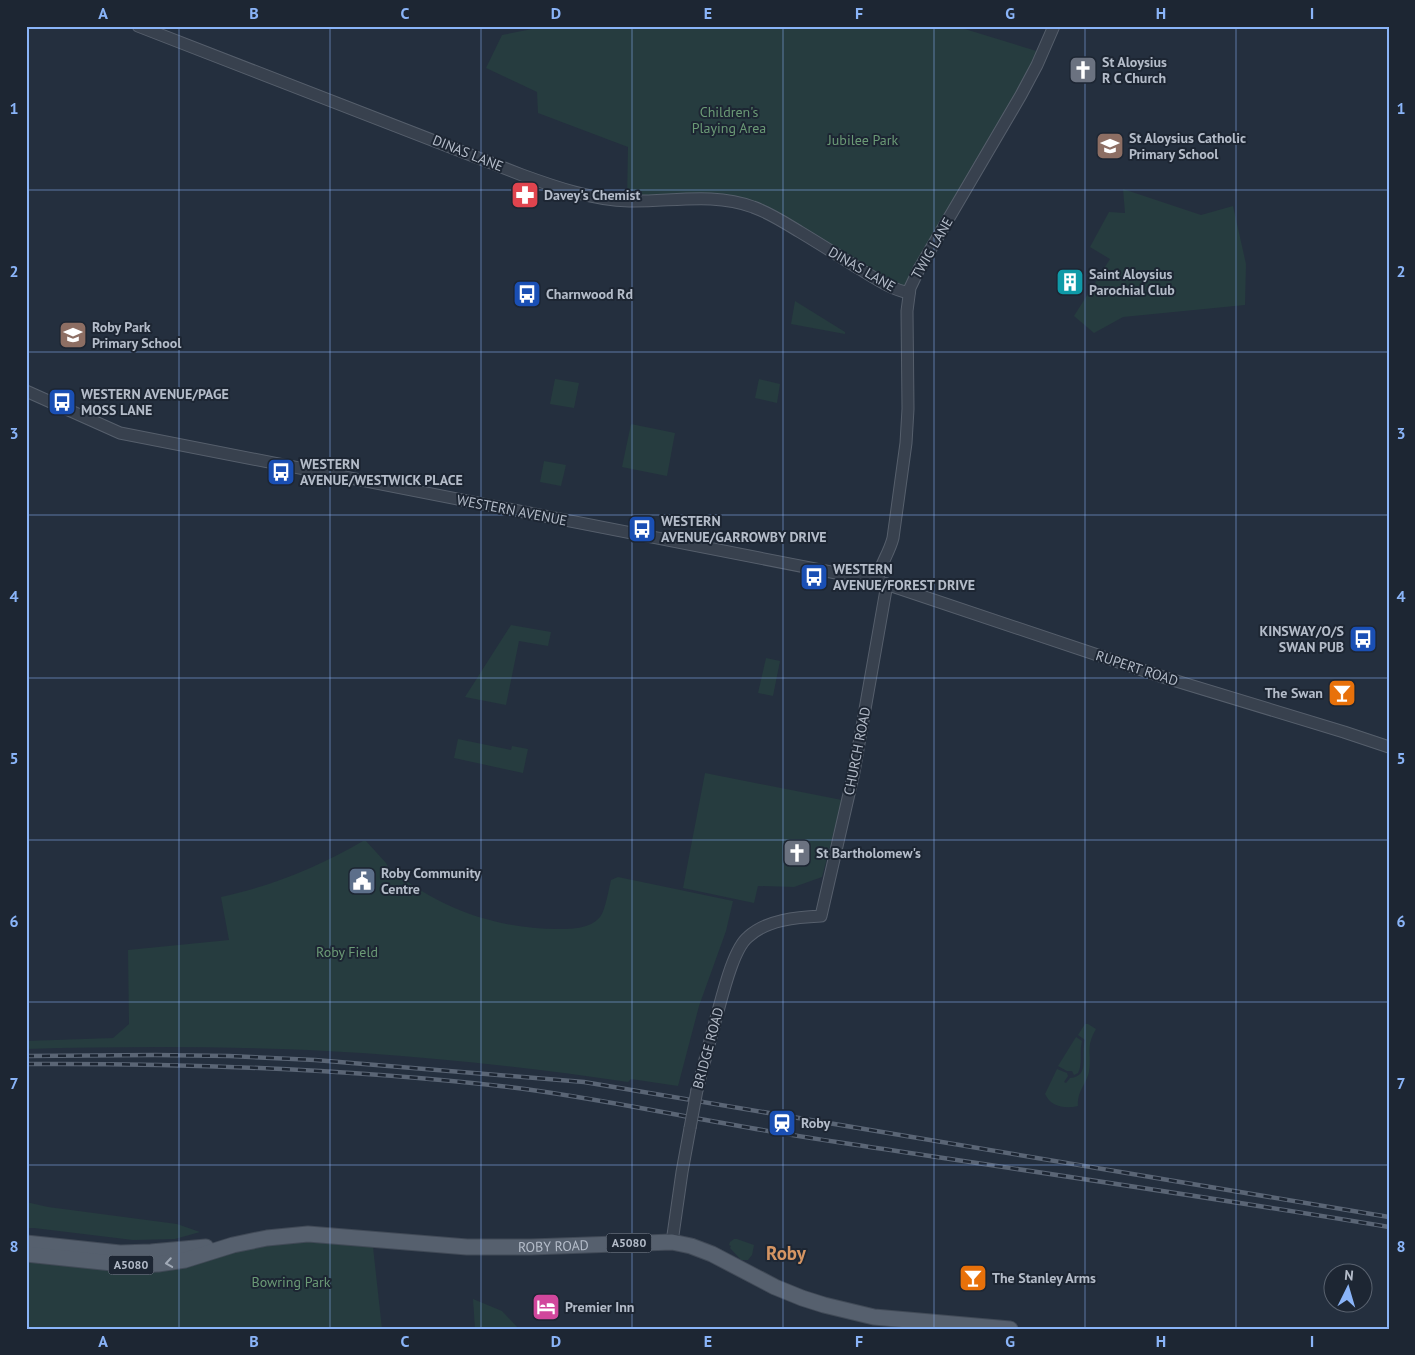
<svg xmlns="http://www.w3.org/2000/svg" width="1415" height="1355" viewBox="0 0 1415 1355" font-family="'PT Sans',sans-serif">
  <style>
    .green { fill: #263c3f }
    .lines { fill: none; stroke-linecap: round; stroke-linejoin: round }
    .minor-casing { stroke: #565f6c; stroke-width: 13 }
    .major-casing { stroke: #414a57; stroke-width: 17 }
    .minor { stroke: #38414e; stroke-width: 11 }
    .major { stroke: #56606e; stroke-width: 15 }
    .rail-casing { stroke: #5a6575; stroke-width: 4.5 }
    .rail { stroke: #1d2633; stroke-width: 2.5; stroke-dasharray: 8; stroke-linecap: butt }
    .minor-bridge-casing { stroke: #565f6c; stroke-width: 13; stroke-linecap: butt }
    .minor-bridge { stroke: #38414e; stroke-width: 11 }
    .oneway { stroke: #a1aab7 }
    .grid { fill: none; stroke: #8ab4f8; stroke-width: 1; stroke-opacity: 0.55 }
    .labels { text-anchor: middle; stroke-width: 4; stroke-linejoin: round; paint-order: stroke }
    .shield { fill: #1d2633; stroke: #878f9c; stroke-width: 1 }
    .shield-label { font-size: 12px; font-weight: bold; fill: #b4bcc9 }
    .poi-label { font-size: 14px; font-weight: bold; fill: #b4bcc9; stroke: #1d2633; text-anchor: start }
    .park-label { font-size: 14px; fill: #6b9a76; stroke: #1d2633 }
    .street-label { font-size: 14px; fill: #b4bcc9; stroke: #1d2633 }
    .district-label { font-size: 19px; font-weight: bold; fill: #d59563; stroke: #1d2633 }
    .neatline { fill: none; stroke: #8ab4f8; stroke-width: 2 }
    .grid-label { font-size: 16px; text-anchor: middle; font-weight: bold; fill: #8ab4f8 }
  </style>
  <rect width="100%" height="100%" fill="#242f3e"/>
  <g class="green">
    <path d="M547,26h408l88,27 -134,240 -156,-86 -26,-7 -100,1 1,-54 -90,-34 -1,-21 -51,-24 16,-33z"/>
    <path d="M1123,189l78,26 32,-9 13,58 -1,41 -122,12 -29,16 -20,-17 36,-57 -20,-12 19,-35 16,1z"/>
    <path d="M795,301l50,31v2l-54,-10z"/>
    <path d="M555,379l24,4 -5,25 -24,-4z"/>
    <path d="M759,379l21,5 -3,19 -22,-5z"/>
    <path d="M631,424l44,9 -8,43 -45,-9z"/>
    <path d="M544,461l22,4 -5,21 -21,-4z"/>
    <path d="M511,625l40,7 -3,14 -29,-5 -13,64 -41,-8z"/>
    <path d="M766,658l14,3 -7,35 -15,-3z"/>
    <path d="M458,739l53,11 1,-4 16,3 -5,24 -69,-15z"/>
    <path d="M705,773l137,27 -20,77 -28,10 -36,-1 -4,17 -71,-15z"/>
    <path d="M363,841h3l20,22 2,4c49,40 106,62 170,62 14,0 32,0 42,-12 5,-5 9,-29 11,-37l7,-3 115,24 -7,30 -27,75 -21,80 -47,-7 -3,3c-88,-13 -177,-23 -266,-29 -112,-7 -224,-7 -336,-4v-8l87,-3 16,-14 -1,-74 101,-10 -8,-43c51,-11 97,-30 142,-56z"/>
    <path d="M1085,1024h3l8,5c-11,19 -4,24 -7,43 -3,13 -12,19 -11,34 -13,3 -27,1 -33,-12l12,-25 10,4 1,3 -4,6 2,1 4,-5c21,-2 10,-22 15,-38l-7,-5z"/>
    <path d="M1076,1037l6,4c-3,11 1,23 -4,32l-4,2 -2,-4h-5l-9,-5z"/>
    <path d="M26,1202l22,5 129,17 23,8 -25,7 -42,1 -99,-12h-8z"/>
    <path d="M337,1236l36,11 9,82h-356v-75l207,-9z"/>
    <path d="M734,1239h3l17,6 -2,10 -4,5h-7l-11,-12 1,-2 -2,-1 1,-3z"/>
    <path d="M473,1299l29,12 17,18h-44z"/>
  </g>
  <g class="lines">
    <defs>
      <g id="minor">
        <path d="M138,26l384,149c33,12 71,25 107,26 41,1 85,-9 124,6 17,6 32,16 47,25 20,12 39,24 58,36 17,10 32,21 51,25"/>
        <path d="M26,391l94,42 757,148 286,96 181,55 45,15"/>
        <path d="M877,581c2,-15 12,-27 16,-43l13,-95 2,-34 -1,-98 3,-23 9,-19 102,-174 16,-30 17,-39"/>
        <path d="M697,1090c6,-23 12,-45 18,-68 6,-20 17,-72 33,-85 18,-17 49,-20 73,-21l33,-144 33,-188"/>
        <path d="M672,1242l10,-70 8,-44"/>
      </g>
      <g id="major">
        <path d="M26,1243l94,10 31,-1 55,-5"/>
        <path id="s1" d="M26,1254l105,11 27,-1 27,-4 48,-15 34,-7 41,-4 159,13h64l141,-5 19,4 21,8 63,33 27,11 22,7 50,12 136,12"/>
      </g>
    </defs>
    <use href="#minor" class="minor-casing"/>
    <use href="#major" class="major-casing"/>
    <use href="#minor" class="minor"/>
    <use href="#major" class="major"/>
    <defs>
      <g id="rail">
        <path d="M26,1056l129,-1 74,1 86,4 269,22 805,135"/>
        <path d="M26,1064c161,-1 323,5 483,23 75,9 150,25 225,38 38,7 77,13 116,19 179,27 359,53 539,83"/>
      </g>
    </defs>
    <use href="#rail" class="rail-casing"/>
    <use href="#rail" class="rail"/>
    <defs>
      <path id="minor-bridge" d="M690,1128l7,-38"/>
    </defs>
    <use href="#minor-bridge" class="minor-bridge-casing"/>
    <use href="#minor-bridge" class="minor-bridge"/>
  </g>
  <defs><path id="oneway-chevron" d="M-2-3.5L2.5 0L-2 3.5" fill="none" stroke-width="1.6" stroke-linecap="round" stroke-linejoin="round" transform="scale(1.25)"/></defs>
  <use class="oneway" href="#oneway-chevron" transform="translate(169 1263) rotate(171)"/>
  <path class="grid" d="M179,26v1303M330,26v1303M481,26v1303M632,26v1303M783,26v1303M934,26v1303M1085,26v1303M1236,26v1303M26,190h1363M26,352h1363M26,515h1363M26,678h1363M26,840h1363M26,1002h1363M26,1165h1363"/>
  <defs>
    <symbol id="church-square" viewBox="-11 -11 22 22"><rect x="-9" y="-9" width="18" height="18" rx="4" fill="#6b7280" stroke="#1d2633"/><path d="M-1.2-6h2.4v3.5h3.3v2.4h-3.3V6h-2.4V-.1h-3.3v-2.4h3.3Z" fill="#fff"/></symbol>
    <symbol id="school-square" viewBox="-11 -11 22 22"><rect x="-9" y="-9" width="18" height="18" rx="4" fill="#8d6e63" stroke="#1d2633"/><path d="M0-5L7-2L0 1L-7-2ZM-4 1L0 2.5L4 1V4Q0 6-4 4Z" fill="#fff"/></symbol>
    <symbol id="pharmacy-square" viewBox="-11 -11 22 22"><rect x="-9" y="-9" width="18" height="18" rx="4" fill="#e0444e" stroke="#1d2633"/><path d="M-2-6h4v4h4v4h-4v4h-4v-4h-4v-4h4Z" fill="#fff"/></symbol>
    <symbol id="building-square" viewBox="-11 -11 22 22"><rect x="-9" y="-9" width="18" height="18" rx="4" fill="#0f9aa8" stroke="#1d2633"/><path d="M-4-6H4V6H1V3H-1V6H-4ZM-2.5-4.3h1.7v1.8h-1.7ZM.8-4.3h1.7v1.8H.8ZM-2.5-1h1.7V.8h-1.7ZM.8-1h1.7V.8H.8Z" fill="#fff"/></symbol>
    <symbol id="bus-square" viewBox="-11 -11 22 22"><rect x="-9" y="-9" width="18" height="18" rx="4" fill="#1a4fb4" stroke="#1d2633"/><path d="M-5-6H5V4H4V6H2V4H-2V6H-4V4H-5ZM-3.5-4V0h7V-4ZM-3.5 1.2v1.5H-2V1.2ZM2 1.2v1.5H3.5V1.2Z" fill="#fff"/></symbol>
    <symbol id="bar-square" viewBox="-11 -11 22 22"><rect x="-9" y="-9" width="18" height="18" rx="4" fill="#e8710a" stroke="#1d2633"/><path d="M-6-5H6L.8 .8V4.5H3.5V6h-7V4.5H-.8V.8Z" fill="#fff"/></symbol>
    <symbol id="civic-square" viewBox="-11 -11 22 22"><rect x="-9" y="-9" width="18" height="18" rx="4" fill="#5c6f8a" stroke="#1d2633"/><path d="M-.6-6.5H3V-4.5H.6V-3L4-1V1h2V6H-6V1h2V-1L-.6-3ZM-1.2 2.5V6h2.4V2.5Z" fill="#fff"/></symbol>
    <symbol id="station-square" viewBox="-11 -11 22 22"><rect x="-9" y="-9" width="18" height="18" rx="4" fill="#1a4fb4" stroke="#1d2633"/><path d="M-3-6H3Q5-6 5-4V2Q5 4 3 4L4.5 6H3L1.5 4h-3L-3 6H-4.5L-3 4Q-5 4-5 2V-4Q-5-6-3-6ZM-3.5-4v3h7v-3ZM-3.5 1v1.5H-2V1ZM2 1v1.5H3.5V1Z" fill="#fff"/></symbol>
    <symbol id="hotel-square" viewBox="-11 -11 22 22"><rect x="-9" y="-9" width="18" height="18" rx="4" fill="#d1479c" stroke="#1d2633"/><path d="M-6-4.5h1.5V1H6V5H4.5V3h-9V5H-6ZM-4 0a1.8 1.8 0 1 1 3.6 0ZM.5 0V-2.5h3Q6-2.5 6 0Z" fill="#fff"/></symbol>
  </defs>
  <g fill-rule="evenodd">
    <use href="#church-square" x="1067" y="54" width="32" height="32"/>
    <use href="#school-square" x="1094" y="130" width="32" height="32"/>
    <use href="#pharmacy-square" x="509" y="179" width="32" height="32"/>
    <use href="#building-square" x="1054" y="266" width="32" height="32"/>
    <use href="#bus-square" x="511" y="278" width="32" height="32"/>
    <use href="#school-square" x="57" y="319" width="32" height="32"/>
    <use href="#bus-square" x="46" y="386" width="32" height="32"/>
    <use href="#bus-square" x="265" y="456" width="32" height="32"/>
    <use href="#bus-square" x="626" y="513" width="32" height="32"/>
    <use href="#bus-square" x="798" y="561" width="32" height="32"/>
    <use href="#bus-square" x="1347" y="623" width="32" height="32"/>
    <use href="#bar-square" x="1326" y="677" width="32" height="32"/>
    <use href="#church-square" x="781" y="837" width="32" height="32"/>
    <use href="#civic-square" x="346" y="865" width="32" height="32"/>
    <use href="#station-square" x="766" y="1107" width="32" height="32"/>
    <use href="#bar-square" x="957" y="1262" width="32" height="32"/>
    <use href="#hotel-square" x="530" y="1291" width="32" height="32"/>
  </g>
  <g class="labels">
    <g class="shield">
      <rect x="606.5" y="1233.5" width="45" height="19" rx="4"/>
      <rect x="108.5" y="1255.5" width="45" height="19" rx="4"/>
    </g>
    <g class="shield-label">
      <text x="629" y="1247">A5080</text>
      <text x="131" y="1269">A5080</text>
    </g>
    <g class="poi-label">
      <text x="1102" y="67">St Aloysius<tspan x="1102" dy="16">R C Church</tspan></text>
      <text x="1129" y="143">St Aloysius Catholic<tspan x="1129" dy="16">Primary School</tspan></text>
      <text x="544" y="200">Davey's Chemist</text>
      <text x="1089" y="279">Saint Aloysius<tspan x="1089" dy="16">Parochial Club</tspan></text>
      <text x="546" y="299">Charnwood Rd</text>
      <text x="92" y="332">Roby Park<tspan x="92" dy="16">Primary School</tspan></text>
      <text x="81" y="399">WESTERN AVENUE/PAGE<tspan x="81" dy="16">MOSS LANE</tspan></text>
      <text x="300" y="469">WESTERN<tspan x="300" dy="16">AVENUE/WESTWICK PLACE</tspan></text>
      <text x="661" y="526">WESTERN<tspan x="661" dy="16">AVENUE/GARROWBY DRIVE</tspan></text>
      <text x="833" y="574">WESTERN<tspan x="833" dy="16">AVENUE/FOREST DRIVE</tspan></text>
      <text x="1344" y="636" text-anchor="end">KINSWAY/O/S<tspan x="1344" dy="16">SWAN PUB</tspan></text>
      <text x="1323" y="698" text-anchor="end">The Swan</text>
      <text x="816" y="858">St Bartholomew's</text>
      <text x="381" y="878">Roby Community<tspan x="381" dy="16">Centre</tspan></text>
      <text x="801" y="1128">Roby</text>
      <text x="992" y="1283">The Stanley Arms</text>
      <text x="565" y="1312">Premier Inn</text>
    </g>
    <g class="park-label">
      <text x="729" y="117">Children's<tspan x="729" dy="16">Playing Area</tspan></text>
      <text x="863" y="145">Jubilee Park</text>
      <text x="347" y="957">Roby Field</text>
      <text x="291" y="1287">Bowring Park</text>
    </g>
    <g class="street-label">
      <text transform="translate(468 153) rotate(22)" y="5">DINAS LANE</text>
      <text transform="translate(932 248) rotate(-60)" y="5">TWIG LANE</text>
      <text transform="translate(862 269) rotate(30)" y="5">DINAS LANE</text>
      <text transform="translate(512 510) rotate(11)" y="5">WESTERN AVENUE</text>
      <text transform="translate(1137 668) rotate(18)" y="5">RUPERT ROAD</text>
      <text transform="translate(857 751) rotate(-79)" y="5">CHURCH ROAD</text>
      <text transform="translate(708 1048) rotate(-75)" y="5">BRIDGE ROAD</text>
      <text dy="5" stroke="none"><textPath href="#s1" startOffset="532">ROBY ROAD</textPath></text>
    </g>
    <g class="district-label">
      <text x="786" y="1260">Roby</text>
    </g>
  </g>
  <rect width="1415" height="1355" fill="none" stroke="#1d2633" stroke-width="55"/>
  <g transform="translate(1348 1288) rotate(5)"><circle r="24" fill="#1d2633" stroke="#59626f"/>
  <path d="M0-4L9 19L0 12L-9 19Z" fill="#8ab4f8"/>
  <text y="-8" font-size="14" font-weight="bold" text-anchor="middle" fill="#b4bcc9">N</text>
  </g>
  <rect x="28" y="28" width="1360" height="1300" class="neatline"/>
  <g class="grid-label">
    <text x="103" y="19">A</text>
    <text x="254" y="19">B</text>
    <text x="405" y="19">C</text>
    <text x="556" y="19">D</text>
    <text x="708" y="19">E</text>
    <text x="859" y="19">F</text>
    <text x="1010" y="19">G</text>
    <text x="1161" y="19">H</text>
    <text x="1312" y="19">I</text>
    <text x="14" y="114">1</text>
    <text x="1401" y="114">1</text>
    <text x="14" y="277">2</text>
    <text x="1401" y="277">2</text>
    <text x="14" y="439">3</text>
    <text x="1401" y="439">3</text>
    <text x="14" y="602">4</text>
    <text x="1401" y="602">4</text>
    <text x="14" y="764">5</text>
    <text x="1401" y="764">5</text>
    <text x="14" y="927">6</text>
    <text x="1401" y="927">6</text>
    <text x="14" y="1089">7</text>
    <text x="1401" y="1089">7</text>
    <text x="14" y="1252">8</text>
    <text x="1401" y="1252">8</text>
    <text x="103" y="1347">A</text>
    <text x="254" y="1347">B</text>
    <text x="405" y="1347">C</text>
    <text x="556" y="1347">D</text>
    <text x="708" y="1347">E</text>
    <text x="859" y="1347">F</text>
    <text x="1010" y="1347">G</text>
    <text x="1161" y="1347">H</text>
    <text x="1312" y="1347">I</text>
  </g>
</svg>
